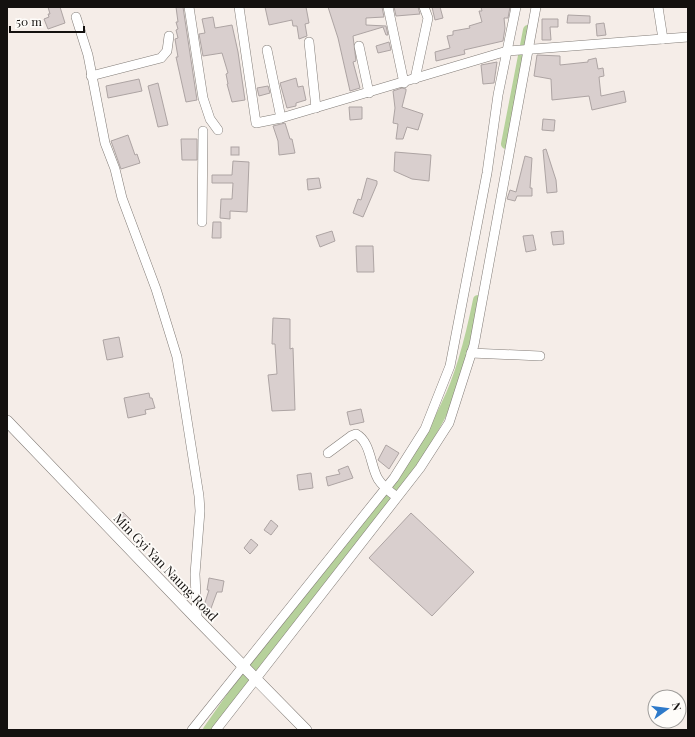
<svg xmlns="http://www.w3.org/2000/svg" width="695" height="737" viewBox="0 0 695 737" font-family="'Playfair Display',serif">
  <style>
    .lines { fill: none; stroke-linecap: round; stroke-linejoin: round }
    .canal { stroke: #b6d19b; stroke-width: 10 }
    .building { fill: #d9cfce; stroke: #ada4a3 }
    .minor-casing { stroke: #837d78; stroke-width: 10 }
    .tertiary-casing { stroke: #837d78; stroke-width: 12 }
    .minor { stroke: #fff; stroke-width: 9 }
    .tertiary { stroke: #fff; stroke-width: 11 }
    .labels { text-anchor: middle; stroke-width: 3.5; stroke-linejoin: round; paint-order: stroke }
    .street-label { font-size: 13px; fill: #14110f; stroke: #fefcf9 }
  </style>
  <rect width="100%" height="100%" fill="#f5ede8"/>
  <g class="lines">
    <g class="canal">
      <path d="M506,144l22,-114"/>
      <path d="M208,730l31,-44 161,-202c16,-26 33,-51 46,-79 16,-32 25,-70 32,-105"/>
    </g>
  </g>
  <g class="building">
    <path d="M48,7h12l5,16 -17,6 -4,-10 5,-2 -1,-3h2z"/>
    <path d="M176,7h7l14,93 -11,2 -10,-45h2l-3,-18 3,-1 -2,-8 2,-1 -2,-7h2z"/>
    <path d="M265,7h41l3,16 -4,1 2,12 -8,3 -2,-13h-4l-1,-6 -23,5z"/>
    <path d="M328,7h54l2,10 -18,1v7l20,1 2,9h-2l-3,-8 -30,9 3,25 -3,1 7,26 -10,3 -12,-53z"/>
    <path d="M394,7h24l2,7 -24,2z"/>
    <path d="M432,7h8l3,11 -8,2z"/>
    <path d="M481,7h29l-2,11h-4l1,10 -2,13 -39,9 1,4 -29,7 -1,-9 15,-4 -3,-12 6,-1v-4l17,-3 -1,-2 13,-4 -3,-11h3z"/>
    <path d="M568,15l22,1v7h-23z"/>
    <path d="M213,17l2,11 17,-3 6,27 7,48 -13,2 -5,-18h1l-2,-10 2,-1 -6,-20 -19,3 -4,-22 6,-1 -3,-14z"/>
    <path d="M542,19h16v8h-8l1,13h-9z"/>
    <path d="M604,23l2,12 -9,1 -1,-12z"/>
    <path d="M389,42l2,8 -13,3 -2,-7z"/>
    <path d="M537,55l23,1v9l28,-3v-2l8,-2 2,11 5,-1 1,8 -5,1 2,19 23,-5 2,11 -34,8 -3,-14 -37,4 -1,-21 -17,-3z"/>
    <path d="M497,62l-3,21 -11,1 -2,-19z"/>
    <path d="M296,78l2,9 5,-1 3,14 -10,3v3l-9,2 -7,-25z"/>
    <path d="M139,79l3,12 -34,7 -2,-12z"/>
    <path d="M158,83l10,42 -10,2 -10,-41z"/>
    <path d="M268,86l2,7 -11,3 -2,-8z"/>
    <path d="M402,88l4,1v2l-4,16 21,7 -5,16 -11,-3 -4,12h-7l2,-15 -5,-1 2,-15 -2,-17z"/>
    <path d="M349,107h13v12l-12,1z"/>
    <path d="M543,119l12,1 -1,11 -12,-1z"/>
    <path d="M285,123l5,16h2l3,14 -16,2 -1,-14 -5,-15z"/>
    <path d="M128,135l7,20 2,-1 3,9 -19,6 -10,-28z"/>
    <path d="M181,139h16v21h-15z"/>
    <rect x="231" y="147" width="8" height="8"/>
    <path d="M546,149l10,31 1,12 -10,1 -4,-43z"/>
    <path d="M395,152l36,3 -2,26 -17,-2 -18,-8z"/>
    <path d="M525,156l7,2 -2,30h2v8h-15l-2,5 -8,-2 3,-9 6,2z"/>
    <path d="M233,161l16,1 -2,50 -17,-1v8l-10,-1 1,-19h11l1,-16h-21v-8h20z"/>
    <path d="M319,178l2,10 -13,2 -1,-11z"/>
    <path d="M367,178l10,3v3l-14,33 -10,-4 5,-14 3,1z"/>
    <path d="M213,222h8v16h-9z"/>
    <path d="M332,231l3,10 -15,6 -4,-11z"/>
    <path d="M563,231l1,13 -11,1 -2,-13z"/>
    <path d="M533,235l3,15 -10,2 -3,-16z"/>
    <path d="M356,246h17l1,26h-17z"/>
    <path d="M273,318l17,1v30l3,-1 2,62 -23,1 -4,-36 9,-1 -2,-30h-3z"/>
    <path d="M119,337l4,20 -16,3 -4,-20z"/>
    <path d="M149,393l1,5h2l3,10 -10,2 1,4 -18,4 -4,-20z"/>
    <path d="M361,409l3,13 -14,3 -3,-13z"/>
    <path d="M386,445l13,8 -10,16 -11,-9z"/>
    <path d="M348,466l5,12 -25,8 -2,-9 14,-3 -2,-4z"/>
    <path d="M311,473l2,15 -14,2 -2,-15z"/>
    <path d="M123,512l8,8 -8,8 -9,-8z"/>
    <path d="M411,513l63,59 -42,44 -63,-58z"/>
    <path d="M271,520l7,6 -7,9 -7,-5z"/>
    <path d="M251,539l7,6 -8,9 -6,-6z"/>
    <path d="M209,578l15,3 -2,11h-5l-7,19 -7,-2 6,-19h-2z"/>
  </g>
  <g class="lines">
    <defs>
      <g id="minor">
        <path d="M189,7l14,91 7,21 8,11"/>
        <path d="M239,7l17,116 25,-5 226,-67 181,-14"/>
        <path d="M388,7l16,76"/>
        <path d="M658,7l5,32"/>
        <path d="M76,17l12,38 17,88 10,26 7,29 34,91 21,68 22,139 1,15 -5,63 2,45"/>
        <path d="M309,42l7,66"/>
        <path d="M359,46l10,47"/>
        <path d="M267,50l14,68"/>
        <path d="M91,76l70,-18 6,-7 2,-15"/>
        <path d="M415,79l13,-61 -4,-11"/>
        <path d="M202,222l1,-91"/>
        <path d="M471,353l69,3"/>
        <path d="M328,453l23,-17 5,-2c15,8 14,31 22,45 5,8 12,13 19,18"/>
        <path d="M192,730l202,-252 31,-49 25,-63 37,-193 11,-78 18,-88"/>
        <path d="M216,730l204,-262 29,-45 25,-78 62,-338"/>
      </g>
      <path id="tertiary" d="M7,421l190,198 109,111"/>
    </defs>
    <use href="#minor" class="minor-casing"/>
    <use href="#tertiary" class="tertiary-casing"/>
    <use href="#minor" class="minor"/>
    <use href="#tertiary" class="tertiary"/>
  </g>
  <g class="labels">
    <g class="street-label">
      <text transform="translate(166 567) rotate(46)" y="5">Min Gyi Yan Naung Road</text>
    </g>
  </g>
  <rect width="695" height="737" fill="none" stroke="#14110f" stroke-width="16"/>
  <g transform="translate(667 709) rotate(76)"><circle r="19" fill="#fefcf9" stroke="#a09e9b"/>
  <path d="M0-3L7 15L0 10L-7 15Z" fill="#2e7aca"/>
  <text y="-6" font-size="11" font-weight="bold" text-anchor="middle" fill="#14110f">N</text>
  </g>
  <path d="M10 26v6h74v-6" fill="none" stroke="#14110f" stroke-width="2"/>
  <text x="16" y="26" font-size="12" fill="#14110f" stroke="#fefcf9" stroke-width="3" paint-order="stroke">50 m</text>
</svg>
